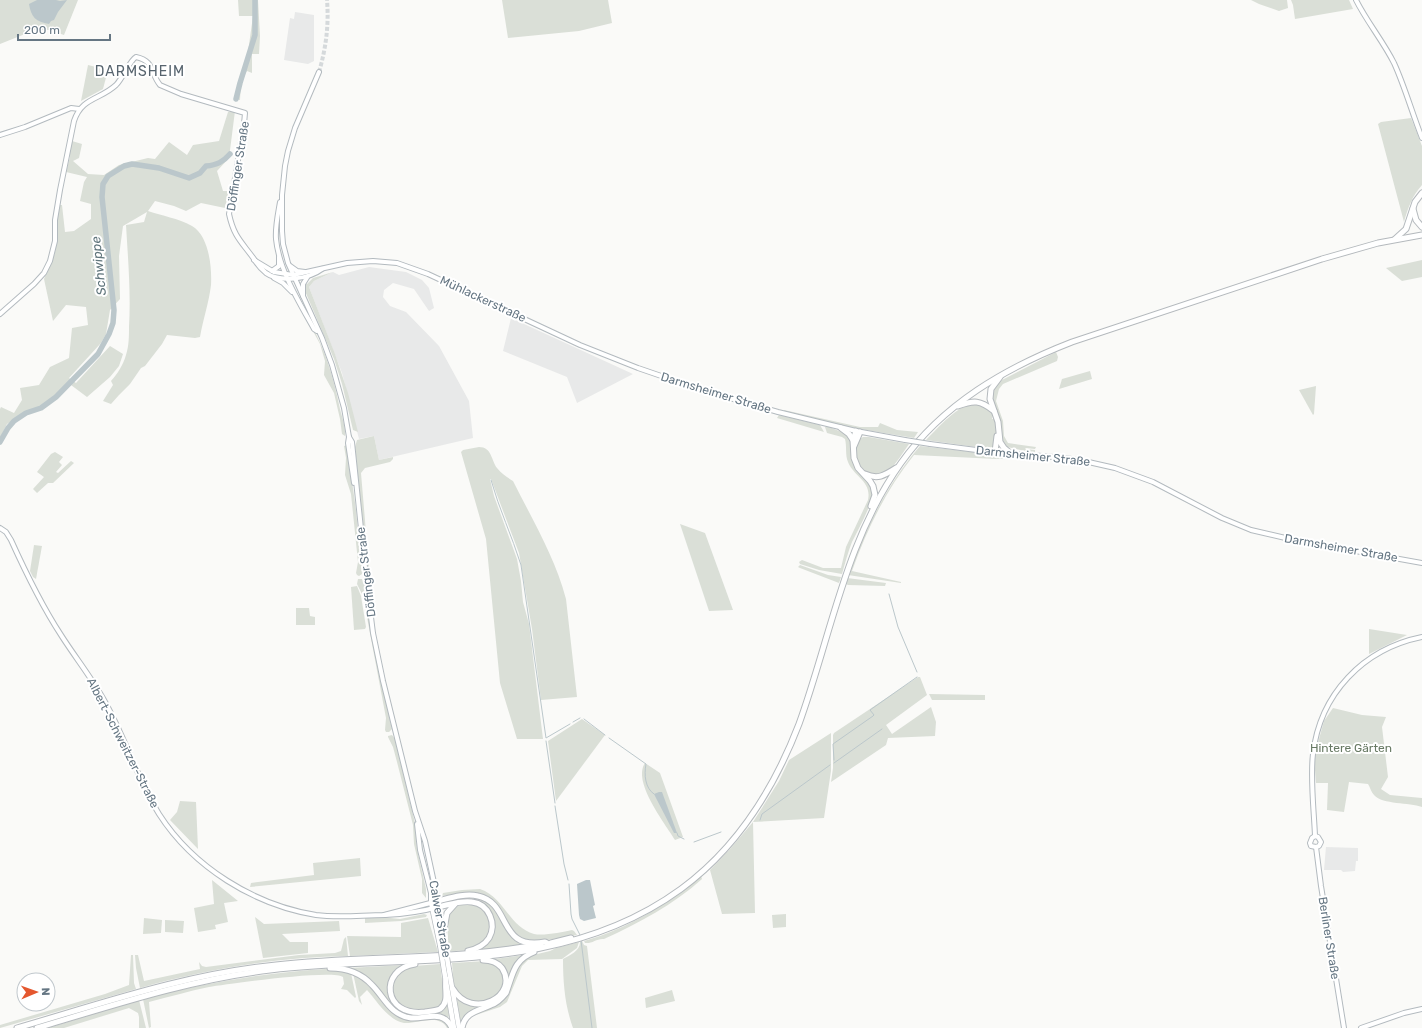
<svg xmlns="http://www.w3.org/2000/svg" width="1422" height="1028" viewBox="0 0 1422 1028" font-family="Rubik,sans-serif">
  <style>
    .built { fill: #e8e9e9 }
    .green { fill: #dadfd7 }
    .water { fill: #bbc7cb }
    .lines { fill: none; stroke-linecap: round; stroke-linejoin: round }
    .stream { stroke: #bbc7cb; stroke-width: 1 }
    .river { stroke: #bbc7cb; stroke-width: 5.5 }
    .secondary-tunnel { stroke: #d5d9db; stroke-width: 4; stroke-dasharray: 4 2; stroke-linecap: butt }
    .secondary-casing { stroke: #b3babf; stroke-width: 6 }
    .primary-casing { stroke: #b5babe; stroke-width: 6 }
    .highway-casing { stroke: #b4b9bd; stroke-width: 7 }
    .secondary { stroke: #fff; stroke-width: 4 }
    .primary { stroke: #fff; stroke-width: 4.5 }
    .highway { stroke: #fff; stroke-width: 5 }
    .secondary-bridge-casing { stroke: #b3babf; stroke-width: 6; stroke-linecap: butt }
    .primary-bridge-casing { stroke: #b5babe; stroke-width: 6; stroke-linecap: butt }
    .secondary-bridge { stroke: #fff; stroke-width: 4 }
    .primary-bridge { stroke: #fff; stroke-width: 4.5 }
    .labels { text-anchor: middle; stroke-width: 4; stroke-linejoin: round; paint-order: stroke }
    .street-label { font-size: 12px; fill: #657683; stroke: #fff }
    .park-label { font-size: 12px; fill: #687a64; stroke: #fff }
    .water-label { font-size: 13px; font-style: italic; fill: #60757c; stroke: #fff }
    .quarter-label { font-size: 14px; letter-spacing: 1px; fill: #57646e; stroke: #fff }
  </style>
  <rect width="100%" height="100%" fill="#fafaf8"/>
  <g class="built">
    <path d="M295,12l19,3v46l-6,3 -24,-4 6,-42 4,1z"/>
    <path d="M369,267l37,5 16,8 7,8 5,20 -5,3 -15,-22 -21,-6 -9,7 -1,7 7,9 16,6 33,34 30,55 4,37 -94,22 -5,-24 -15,3 -17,-66 -33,-86 5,-6 19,-9 6,3z"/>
    <path d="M511,318l122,56 -56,29 -10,-26 -64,-26z"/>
    <path d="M1326,847l32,1v13h-2l-1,10 -12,1 -2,-2h-17z"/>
  </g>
  <g class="green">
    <path d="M0,0h78l-14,35 -15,-5h-14l-35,14z"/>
    <path d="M238,0h20l2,36 -1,18h-7v19l-5,-2 -6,11 -1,18 -5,-1 3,-15 9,-25 6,-43h-14z"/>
    <path d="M502,0h106l4,23 -33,8 -71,7z"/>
    <path d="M1251,0h36l1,8 -9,3 -20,-7z"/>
    <path d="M1291,0h58l4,9 -58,10 -2,-14z"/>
    <path d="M88,65l20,5 -5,19 -22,12z"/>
    <path d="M235,111l-6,47 -12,13 6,20h6l-4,17 -24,-5 -15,8 -12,-5 -19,-5 -7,10c14,5 30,7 44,15 17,10 20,41 19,59 -2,17 -8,35 -11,52l-5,1 -28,-3 -5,9 -17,22 -4,2 -11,16 -11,11 -8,9 -8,-3 10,-16 -2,-4c7,-8 12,-16 15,-26 3,-9 3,-19 3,-28 2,-34 -1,-68 -3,-102l18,-3 3,-10 -24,14 -4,30 1,43 -10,11 -4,24 -5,9 -32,35 7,5 34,-37 13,8 -4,12 -9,11 -23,20 -16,-12 -27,23 -19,5 -18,11 -7,14v-29l1,-2 13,6 8,-13 -2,-12 19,-3 11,-18 19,-9 3,-30 16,-3 -2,-18 -20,-2 -13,16 -9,-42 11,-26 4,-48h3l3,27 9,-1 17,-12v-15l-11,-3 4,-19 3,-5 -21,-5 4,-15 -1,-1 3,-15 10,3 -3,14 -6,3 15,13 16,1 15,-10 29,-7 7,1 14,-17 18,13 6,-10 26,-4 9,-29z"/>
    <path d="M1411,118l11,28v39c-10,11 -14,23 -18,37l-26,-98 3,-2z"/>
    <path d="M1422,260v17l-20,4 -16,-13z"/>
    <path d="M333,272l-19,9 -5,6 26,67 13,39 10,39 -5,-2 -11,-46 -8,-25 -29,-68v-7h2l6,-6z"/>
    <path d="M288,289c10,15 21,30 29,47 11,23 18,48 23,73 2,8 6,19 5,27l-3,-2 -2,-15 -6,-26 -10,-18 1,-14 -5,-17 -20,-37z"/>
    <path d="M1056,352l2,5 -1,4 -54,23 -4,5 -3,12 7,20 1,15 4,7 28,4 -1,2 -9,-1 -1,1 10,1v3l-28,-6 -5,-7 -2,-20 -8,-20 2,-12 8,-8z"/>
    <path d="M1090,371l2,8 -33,10 3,-10z"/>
    <path d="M1316,386l-2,28 -1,1 -14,-25z"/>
    <path d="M976,403l12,6 5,6 -1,4h3l2,11 -4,17 -10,1 -57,-8c14,-14 30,-34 50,-37z"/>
    <path d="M784,410l76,17h18l2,-4 17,7 21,2 -4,6 -66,-11 -64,-15z"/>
    <path d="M779,415l41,10 4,7 -47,-14z"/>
    <path d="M827,426c9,4 22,7 24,17 1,6 0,12 2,18 3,12 18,18 20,30 1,10 -16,41 -21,51 -4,10 -7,21 -10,32l-23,-4 -19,-6 -1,-2 3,-2 21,8h18l5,-21 22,-47c4,-19 -14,-23 -20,-38 -3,-7 -1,-15 -3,-23l-3,-2 -15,-4 -2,-6z"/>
    <path d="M374,436l5,24 14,-3v2l-3,3 -25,6 -4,5 8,95 2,3 -3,2 -13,-126 2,-7z"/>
    <path d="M863,437h6l40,7c-5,7 -14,22 -21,27 -1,1 -5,2 -5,2 -25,9 -36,-28 -20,-36z"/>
    <path d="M347,445l9,65 6,64 -3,2 -2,-1 -1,-2 2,-11 -7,-68 -6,-19 1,-17 -2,-12z"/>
    <path d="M920,446l78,9 36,1 1,2 -38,1 -83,-4c-28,35 -47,74 -62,116l49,11v1l-53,-8c18,-47 39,-91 72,-129z"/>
    <path d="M479,447c13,0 12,13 18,21 5,6 10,9 16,13 19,38 42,76 53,118l11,98 -36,3 -9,-71 -13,-76 -28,-74h-1l4,17 23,63 4,22 2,21 6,22 14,115h-26l-17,-56 -14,-144 -25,-87 2,-2z"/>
    <path d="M55,452l8,5 -4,5 3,3 -6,7 2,1 13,-12 3,2 -21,20h-5l-11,10 -4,-4 11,-12 -7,-5 14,-18z"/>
    <path d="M680,524l25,9 28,77 -24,1z"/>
    <path d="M34,545l8,1 -6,33 -3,-2 -3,-6z"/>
    <path d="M800,565l28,10 13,2 -2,6 -39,-15 -2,-1z"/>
    <path d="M847,578l39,5 -1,3 -37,-1 -2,-1z"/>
    <path d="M358,579h4l2,6 10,63 18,81 -3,3h-3l-1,-2 1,-12 -23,-122 -6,-12z"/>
    <path d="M357,586l4,10 5,31 -1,2 -11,1 -3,-43z"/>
    <path d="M296,608h13l1,8 5,1v8h-19z"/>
    <path d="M1369,629l38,6 -38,19z"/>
    <path d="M918,677h2l7,18 -41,30 6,9 39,-27 5,15 -1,14 -47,2 -2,7 -55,37 2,-14v-33l1,-2z"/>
    <path d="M929,694l56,1v5h-53z"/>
    <path d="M1333,708l29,7 24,2 -4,10 6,50 -7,12 9,6 32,3v9c-13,-5 -39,-2 -48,-12 -3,-3 -4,-8 -6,-11l-19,-2 -5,30 -17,-2 1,-27h-12l-2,-26 10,-36z"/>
    <path d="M582,719l23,16 -49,66 -8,-60z"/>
    <path d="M831,733v38l-7,47 -71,4 2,91 -33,1 -12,-44 20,-21 23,-27 26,-41 10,-21z"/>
    <path d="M392,735l3,4 20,84 2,26 9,40v9l-4,-5v-14l-8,-35 -1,-19 -16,-63 -4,-15 -5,-10v-1z"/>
    <path d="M645,763l15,10 23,64 -8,3c-10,-17 -43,-58 -30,-77z"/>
    <path d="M180,801l16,1 2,47 -28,-29 7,-8z"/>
    <path d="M360,858l1,18 -111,11 1,-4 63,-8 -1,-12z"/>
    <path d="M701,876l1,3c-29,26 -63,44 -98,60 -7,-1 -12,5 -19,4l-1,-2c43,-12 82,-36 117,-65z"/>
    <path d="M212,880l26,21 -14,2 4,19 -13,3 1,4 -18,3 -4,-24 20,-4z"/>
    <path d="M480,889c24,8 29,38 54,45 10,2 28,-2 38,-4l2,1 3,4 -36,6 -11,1 -14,-6 -16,-26 -12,-14 -18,-4 -28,4 1,-3 19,-3z"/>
    <path d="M466,898l13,1 8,3 8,6 11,20 22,17 -51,6 16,-20 -9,-26 -38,-2z"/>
    <path d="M470,903c3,1 8,2 11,4 15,12 10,33 -7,41 -7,3 -17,3 -25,3 -1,-5 -1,-10 -1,-15 -2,-22 -4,-29 22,-33z"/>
    <path d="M424,914l3,1 -1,2 -25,4 -36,2v-5l16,-1 19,2z"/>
    <path d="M786,914v13l-13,1 -1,-13z"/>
    <path d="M255,917l9,7 75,-3 1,10 -58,3 8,8h18v11l-45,5z"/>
    <path d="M144,918l18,2 -1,13 -18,1z"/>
    <path d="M428,918l10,34 -88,4 -3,-20 54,1v-14z"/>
    <path d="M165,920l19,1 -1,12 -18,-1z"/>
    <path d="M346,937l2,19c-70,1 -141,13 -208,32l-4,-20 -1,-13h3l6,26 56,-12 -1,-7 3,4 4,1 93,-12 36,-2 6,-2 3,-12z"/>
    <path d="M582,941l2,4 3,1 10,82h-24c-8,-22 -10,-45 -10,-69 7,-4 17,-8 17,-17z"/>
    <path d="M579,942l-2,6 -15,11 -34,1 -6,6 -15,36 -7,5 -27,9 -1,-1 18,-7 24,-34 5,-10 10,-8 21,-5 6,-3z"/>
    <path d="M131,955h2l1,28 2,6 -136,39v-3l105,-31 24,-9z"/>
    <path d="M524,955c-14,10 -12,28 -22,41 -8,10 -23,9 -33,17 -4,3 -5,9 -8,12l-4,-26c4,2 9,5 14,6 19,4 44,-12 34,-34 -3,-5 -7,-8 -10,-12z"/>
    <path d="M486,961l5,1 10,7c1,5 3,10 2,15 -4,20 -35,23 -46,7 -5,-7 -4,-19 -5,-28z"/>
    <path d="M440,964l5,37 -8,7 -24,4 -16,-8 -5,-10 1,-11 7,-11 13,-6z"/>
    <path d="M404,965l-12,11 1,26 2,4 9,7 14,2 19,-3 10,-10 2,14 -2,3c-6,-1 -15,-5 -20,-5 -11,0 -21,4 -31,-3 -16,-11 -27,-39 -48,-43z"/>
    <path d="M325,969h12l14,4 5,24 -1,1 -8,-8 -6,-1 3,-5 -1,-7c-11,-8 -115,7 -134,10 -20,4 -40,10 -60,15l2,25 -2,1 -6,-29c60,-16 120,-26 182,-30z"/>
    <path d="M353,973l11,6 33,36 41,3 5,2 8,8h-4c-8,-15 -29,-4 -43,-5 -16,-3 -27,-22 -37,-33l-7,7 2,8 -3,-4z"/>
    <path d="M672,990l3,11 -29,7 -1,-10z"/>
    <path d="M139,1000l7,28h-7v-11l-1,-4 -9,-5 -65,20h-16z"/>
  </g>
  <g class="water">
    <path d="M37,0h19l4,1 7,-1 -9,12 -4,8 -3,1 -2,3c-13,-2 -18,-7 -20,-20z"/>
    <path d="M659,792h3l15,41h-3l-18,-35 -2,-4z"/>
    <path d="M586,880h4l5,25 -2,1 3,12 -12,3 -4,-2 -1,-4 -2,-31z"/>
  </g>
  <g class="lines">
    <g class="stream">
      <path d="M491,480c8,29 21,56 30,85l25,173 24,-14"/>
      <path d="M889,594l9,33 19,45"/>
      <path d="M584,719l21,16"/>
      <path d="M573,722l7,-4"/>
      <path d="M609,738l37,26c-2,11 -1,24 8,30"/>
      <path d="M546,741l9,62"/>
      <path d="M834,760l-1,-16 40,-28 1,-1 -4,-5 47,-33"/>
      <path d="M834,763l48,-34"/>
      <path d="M555,806l9,58 4,16"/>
      <path d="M760,820l2,-6 68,-49"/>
      <path d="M677,833l1,3 6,3"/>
      <path d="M694,842l27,-10"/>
      <path d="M569,884l2,30 1,5 8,16"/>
      <path d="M581,940l11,88"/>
    </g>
    <g class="river">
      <path d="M236,99l4,-16 15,-48v-35"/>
      <path d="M0,442l8,-14 6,-7 12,-8 15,-5 15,-11 42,-43 11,-20 4,-11 1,-13 -12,-113 1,-13 5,-8 16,-10 8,-2 27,4 30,10 11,-5 6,-7c11,-1 17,-4 24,-12"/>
    </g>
    <path class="secondary-tunnel" d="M319,72c7,-24 10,-47 8,-72"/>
    <defs>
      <g id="secondary">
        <path d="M1356,0c11,22 27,41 38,63 11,24 18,50 28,75"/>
        <path d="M319,72l-24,56 -7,23 -3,15 -3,29v36l1,13 5,19 34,75 10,27 12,43 5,29 3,5 14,135 7,56 10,48 32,130 10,30 13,60 -54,14"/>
        <path d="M0,135l25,-8 46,-19 8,1"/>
        <path d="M280,202c-2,12 -5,25 -4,37 3,31 23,63 38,90l3,2"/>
        <path d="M254,260l20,12 19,3 54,-12 26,-2 24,2 31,11 152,71 58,23 64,22 76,22 78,19 49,9"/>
        <path d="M290,266l7,5 8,1"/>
        <path d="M272,271l7,-5v-9"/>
        <path d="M274,278l9,5 9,9"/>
        <path d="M303,296v-12l5,-8"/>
        <path d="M0,314l34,-30 10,-11 6,-12 5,-20v-21l5,-30 14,-69c8,-24 26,-21 42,-36 7,-7 14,-25 20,-28 19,4 14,16 24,28l21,9 64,19 -1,11 -15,90c5,23 12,27 25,45 3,5 7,10 12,14 14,10 43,6 56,-4"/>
        <path d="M349,437l-1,6 6,40"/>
        <path d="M930,444l54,7 81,7 19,3 31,7 38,14 69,36 29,12 43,10 128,23"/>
        <path d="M0,528l6,4 5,8c14,31 31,66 50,95 14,22 30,42 43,65 21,37 33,78 55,114 34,53 95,91 157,101 24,3 46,0 69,0 18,-1 35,-3 53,-8"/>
        <path d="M417,824l3,26 11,43v9"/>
        <path d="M1315,836c-1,-25 -5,-58 -2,-82 7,-60 50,-105 109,-117"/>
        <path d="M1315,836l-3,2 -2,5 1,3 5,1"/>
        <path d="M1315,836l3,1 3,5 -2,4 -3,1"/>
        <path d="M1316,847l5,39 23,142"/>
        <path d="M1361,1028l43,-15 18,-4"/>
      </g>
      <g id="primary">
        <path d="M438,901v11l7,33"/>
        <path d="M431,902l9,43"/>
        <path d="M444,970l10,58"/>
        <path d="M449,970l10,58"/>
      </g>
      <g id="highway">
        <path d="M1413,209l3,11 6,7"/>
        <path d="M1395,239l11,-10 9,-27 7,-9"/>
        <path d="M1000,377l-9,12 -1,10 8,23 2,20 4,6 6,5"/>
        <path d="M958,406c16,-6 22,-6 36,5"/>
        <path d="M841,428l8,6 4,6"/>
        <path d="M856,431l-3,9 1,18 4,10 12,13 3,5 2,9 -4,11"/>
        <path d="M854,446l6,-14"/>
        <path d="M995,452l2,-16"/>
        <path d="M865,474c13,6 20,1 31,-6"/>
        <path d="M438,901c12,-3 27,-8 40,-5 34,7 19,55 67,46l2,1"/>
        <path d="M438,907c10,-2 23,-7 34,-5 17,2 25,22 17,36 -5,8 -13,11 -21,13"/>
        <path d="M443,934l4,-21 8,-9"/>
        <path d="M551,943l20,-5"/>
        <path d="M415,964c-36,5 -33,53 10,48 5,-1 11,-1 15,-3 10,-8 4,-19 6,-30"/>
        <path d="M330,968c16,0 31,5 42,17 13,13 18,30 39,33 16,1 32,-9 41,10"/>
        <path d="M453,989c19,32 67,7 49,-21 -5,-6 -12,-8 -19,-8"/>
        <path d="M17,1028c86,-25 169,-54 259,-63 88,-10 178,-4 265,-21"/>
        <path d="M37,1028c77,-23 152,-48 233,-58 141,-17 289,8 411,-81 56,-41 93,-100 118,-165 32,-88 46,-183 102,-261 42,-59 104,-95 171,-121l250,-83 56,-16 44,-8"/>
        <path d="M462,1028c3,-16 16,-17 29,-23 6,-2 11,-7 15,-12 7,-18 7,-33 28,-41"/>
      </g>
    </defs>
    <use href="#secondary" class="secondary-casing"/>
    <use href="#primary" class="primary-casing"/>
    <use href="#highway" class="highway-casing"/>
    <use href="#secondary" class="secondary"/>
    <use href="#primary" class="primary"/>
    <use href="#highway" class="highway"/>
    <defs>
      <path id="secondary-bridge" d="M905,440l25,4"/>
      <g id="primary-bridge">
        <path d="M440,945l4,25"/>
        <path d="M445,945l4,25"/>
      </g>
    </defs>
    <use href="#secondary-bridge" class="secondary-bridge-casing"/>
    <use href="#primary-bridge" class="primary-bridge-casing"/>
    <use href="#secondary-bridge" class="secondary-bridge"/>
    <use href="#primary-bridge" class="primary-bridge"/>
  </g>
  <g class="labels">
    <g class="street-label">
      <text transform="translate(238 166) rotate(-81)" y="4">Döffinger Straße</text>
      <text transform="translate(483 299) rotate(25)" y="4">Mühlackerstraße</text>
      <text transform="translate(716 393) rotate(17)" y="4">Darmsheimer Straße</text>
      <text transform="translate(1033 456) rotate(6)" y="4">Darmsheimer Straße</text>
      <text transform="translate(1341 548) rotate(10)" y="4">Darmsheimer Straße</text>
      <text transform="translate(366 572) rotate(-97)" y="4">Döffinger Straße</text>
      <text transform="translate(123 743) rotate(63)" y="4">Albert-Schweitzer-Straße</text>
      <text transform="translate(440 919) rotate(80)" y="4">Calwer Straße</text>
      <text transform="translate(1329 938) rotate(81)" y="4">Berliner Straße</text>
    </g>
    <g class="park-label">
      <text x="1351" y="752">Hintere Gärten</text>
    </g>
    <g class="water-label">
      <text transform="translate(98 266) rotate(-96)" y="5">Schwippe</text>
    </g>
    <g class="quarter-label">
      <text x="140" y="76">DARMSHEIM</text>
    </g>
  </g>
  <g transform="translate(36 992) rotate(88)"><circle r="19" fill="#ffffff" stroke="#c1c8cd"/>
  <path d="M0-3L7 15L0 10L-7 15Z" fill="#e4572e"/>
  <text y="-6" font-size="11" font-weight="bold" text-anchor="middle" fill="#657683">N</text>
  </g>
  <path d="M18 34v6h92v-6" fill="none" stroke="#657683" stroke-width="2"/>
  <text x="24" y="34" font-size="12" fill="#657683" stroke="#ffffff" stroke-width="3" paint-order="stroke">200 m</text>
</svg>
